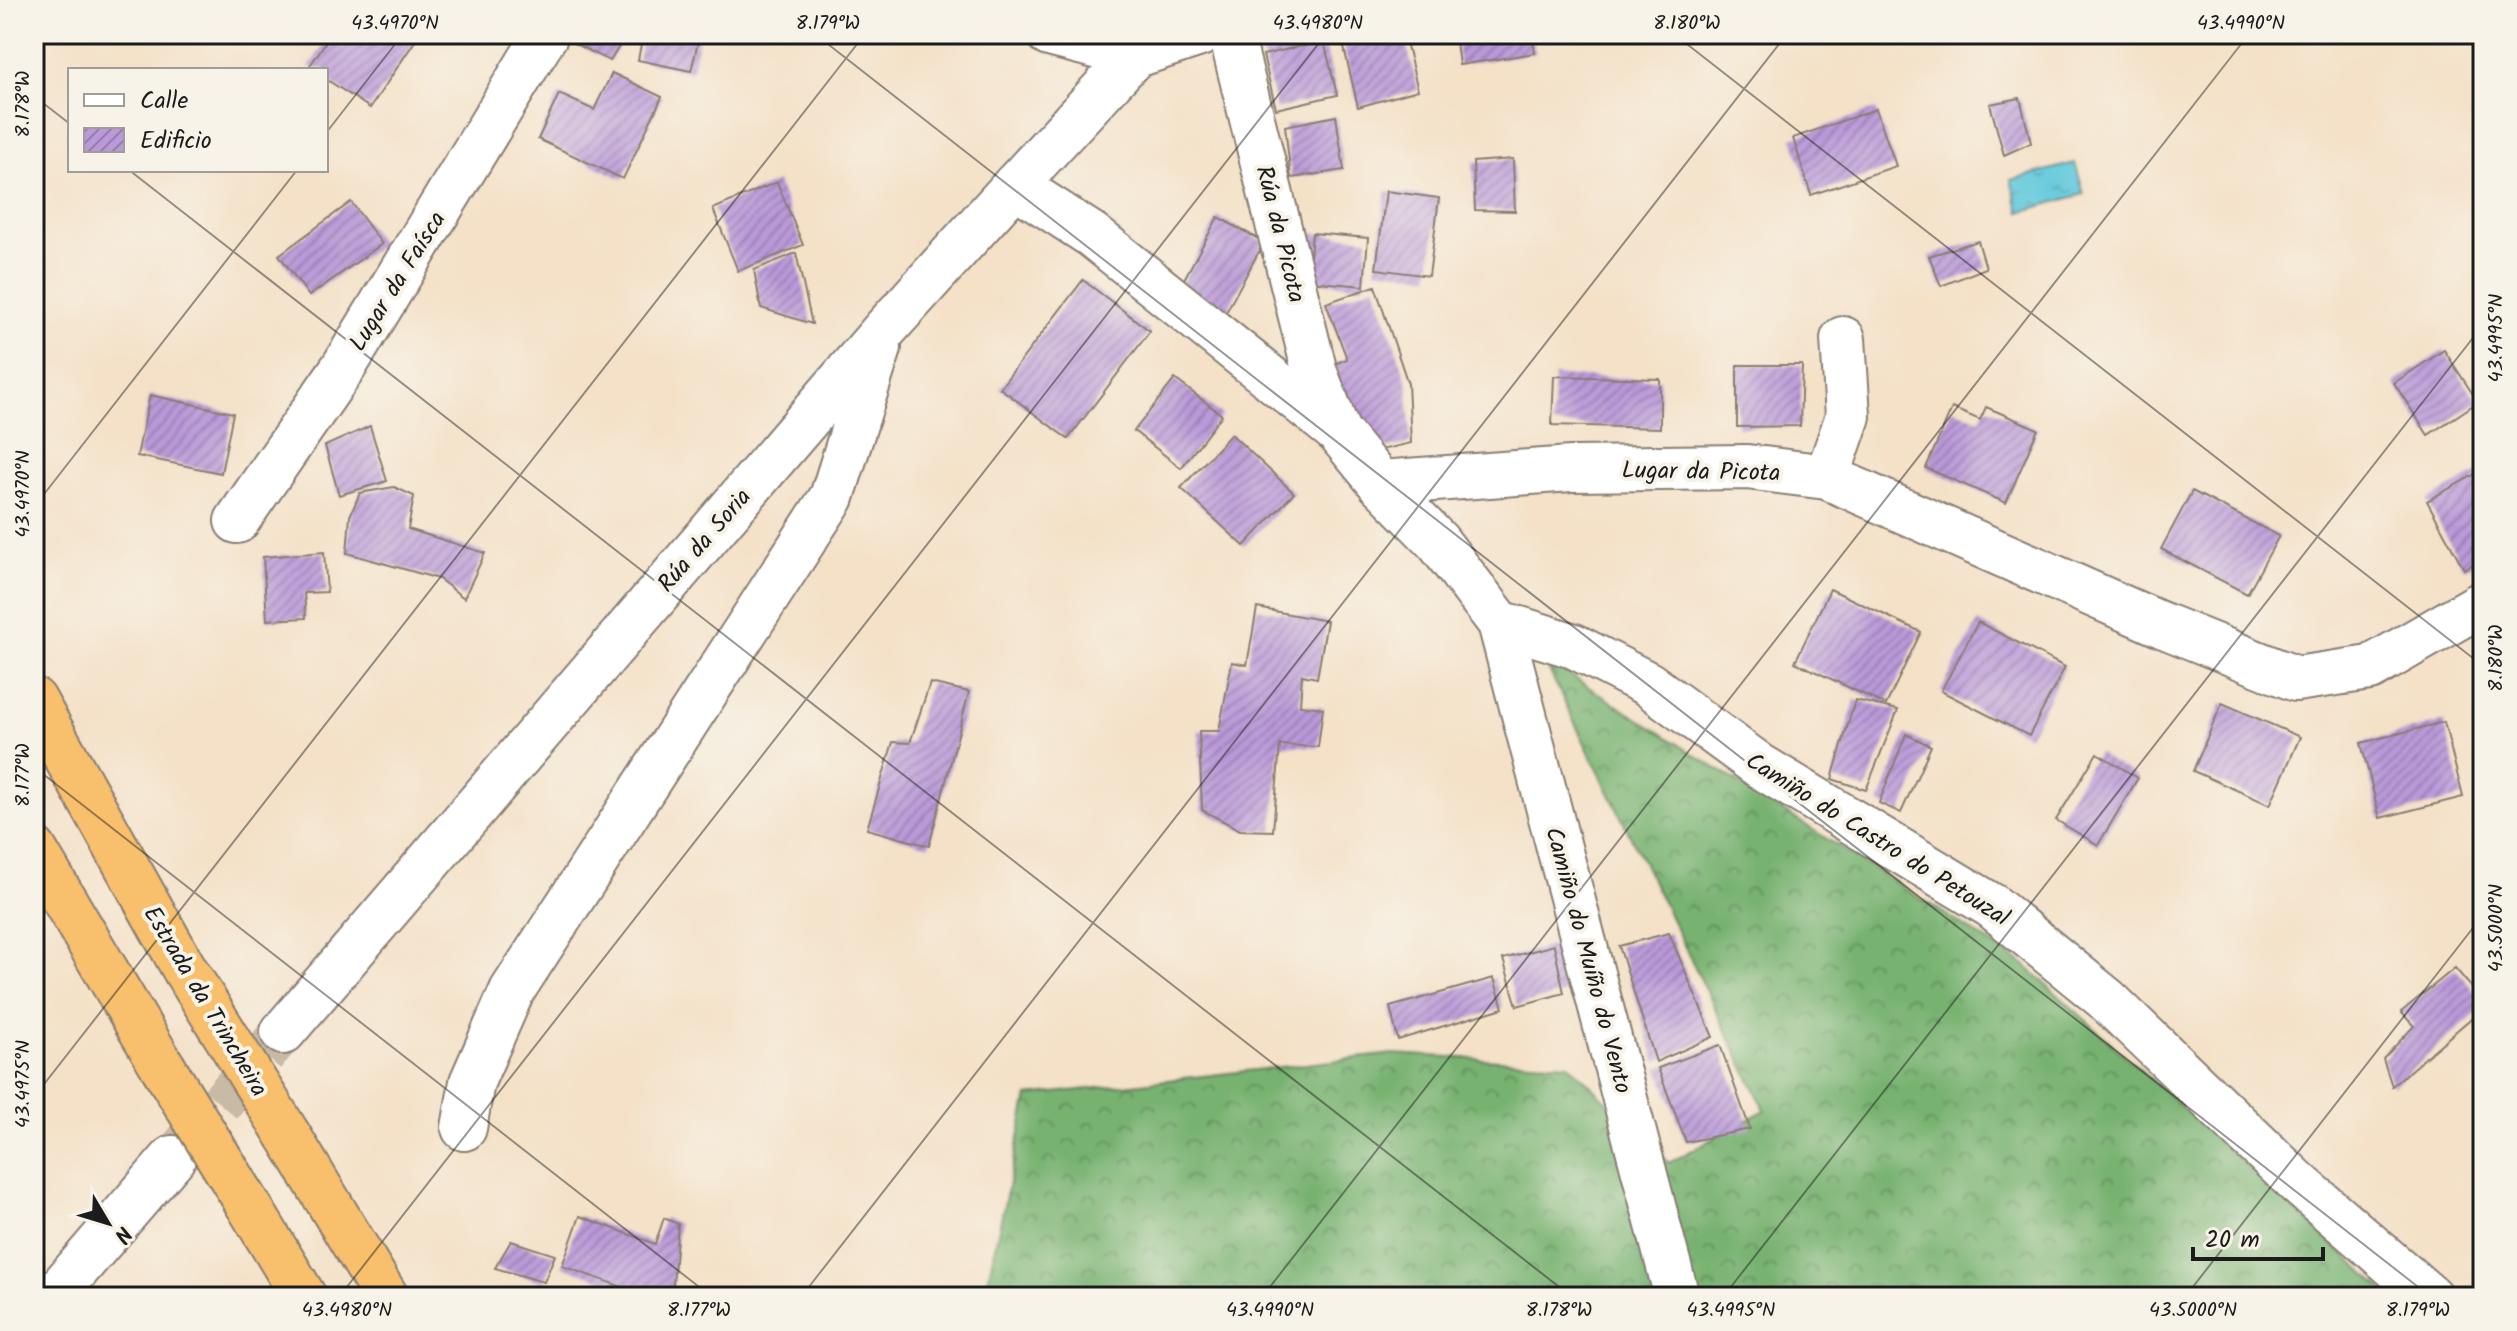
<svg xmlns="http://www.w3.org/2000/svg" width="2517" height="1331" viewBox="0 0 2517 1331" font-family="Kalam,sans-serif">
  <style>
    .forest { fill: url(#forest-crowns); stroke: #4a6746; stroke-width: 2 }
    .water { fill: url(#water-ripples); stroke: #3e727c; stroke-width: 2 }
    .building { fill: url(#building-hatch) }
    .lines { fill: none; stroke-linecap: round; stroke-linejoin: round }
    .minor-tunnel { stroke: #c9baa6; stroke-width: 44; stroke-dasharray: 44 22; stroke-linecap: butt }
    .minor-casing { stroke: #887e72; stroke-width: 48 }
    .highway-casing { stroke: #887e72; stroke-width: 48 }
    .minor { stroke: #fff; stroke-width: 44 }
    .highway { stroke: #f8bf6c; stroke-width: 44 }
    .highway-bridge-casing { stroke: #887e72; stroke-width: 48; stroke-linecap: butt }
    .highway-bridge { stroke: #f8bf6c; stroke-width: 44 }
    .ticks { fill: none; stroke: #1c1c1c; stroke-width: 2; stroke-opacity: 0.45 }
    .labels { text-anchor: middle; stroke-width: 8; stroke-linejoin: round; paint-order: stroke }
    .street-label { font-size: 24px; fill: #1c1c1c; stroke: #f7f3e8 }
    .neatline { fill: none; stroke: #1c1c1c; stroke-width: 3 }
    .ticks-label { font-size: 20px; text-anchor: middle; fill: #1c1c1c }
  </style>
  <defs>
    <pattern id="forest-crowns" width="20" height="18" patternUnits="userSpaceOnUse" patternTransform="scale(2)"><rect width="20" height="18" fill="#78b271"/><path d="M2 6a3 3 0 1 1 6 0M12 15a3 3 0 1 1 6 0" fill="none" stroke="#62905c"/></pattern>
    <pattern id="water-ripples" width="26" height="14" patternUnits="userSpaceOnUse" patternTransform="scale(2)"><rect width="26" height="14" fill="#5fc8dc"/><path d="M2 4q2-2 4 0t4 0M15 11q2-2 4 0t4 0" fill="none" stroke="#52abbc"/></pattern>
    <pattern id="building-hatch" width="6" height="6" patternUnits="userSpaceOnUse" patternTransform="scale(2)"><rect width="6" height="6" fill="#ba99d9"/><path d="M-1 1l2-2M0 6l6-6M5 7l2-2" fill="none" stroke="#967caf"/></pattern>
  </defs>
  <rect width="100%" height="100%" fill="#f7f3e8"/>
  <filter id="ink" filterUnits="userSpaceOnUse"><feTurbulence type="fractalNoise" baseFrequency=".0125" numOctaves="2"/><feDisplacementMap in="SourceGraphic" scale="16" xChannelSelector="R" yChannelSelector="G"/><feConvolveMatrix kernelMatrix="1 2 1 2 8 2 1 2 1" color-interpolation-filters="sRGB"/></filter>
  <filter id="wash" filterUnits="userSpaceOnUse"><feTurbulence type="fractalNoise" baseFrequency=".006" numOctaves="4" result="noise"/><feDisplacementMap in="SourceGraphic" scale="32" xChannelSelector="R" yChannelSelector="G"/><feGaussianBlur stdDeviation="1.8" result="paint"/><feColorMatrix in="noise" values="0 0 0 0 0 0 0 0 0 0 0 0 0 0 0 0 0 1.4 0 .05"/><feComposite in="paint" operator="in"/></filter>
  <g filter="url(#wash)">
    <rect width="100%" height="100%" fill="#f4e1c8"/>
    <path class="forest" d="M1543,658l482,307 366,332h-1407l44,-201 365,-42 176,10 100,99 96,-53z"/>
    <path class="water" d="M2075,163l9,31 -64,18 -9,-32z"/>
    <g id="blocks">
      <g class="building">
        <path d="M331,34h74l10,7 -45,67 -44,-29v-9l-17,-3z"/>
        <path d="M582,34h45l-17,27 -35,-17z"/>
        <path d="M643,34h57l-9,37 -53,-11z"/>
        <path d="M1364,34h40l14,56 -60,17 -16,-68z"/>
        <path d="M1455,34h77l3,19 -76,12z"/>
        <path d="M1324,41l13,54 -61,14 -13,-54z"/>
        <path d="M612,73l50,24 -39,82 -85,-40 21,-45 35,16z"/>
        <path d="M2020,98l11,45 -27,12 -14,-51z"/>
        <path d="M1876,109l20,57 -85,29 -18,-57z"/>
        <path d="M1336,116l8,54 -53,8 -6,-52z"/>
        <path d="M1513,159l2,52 -40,-1 -2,-48z"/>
        <path d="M777,182l26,63 -65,26 -25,-62z"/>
        <path d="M1386,191l53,7 -10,78 -53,-7z"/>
        <path d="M351,202l31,42 -73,52 -30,-41z"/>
        <path d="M1218,217l46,25 -40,74 -46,-26z"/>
        <path d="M1312,233l56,5 -4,48 -56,-5z"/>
        <path d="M1978,241l8,27 -45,18 -12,-30z"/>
        <path d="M796,253l16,71 -51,-16 -7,-38z"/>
        <path d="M1083,280l67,51 -82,108 -68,-51z"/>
        <path d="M1375,286l33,98 3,59 -30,7 -24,-28 -31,-55 21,-8 -21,-56z"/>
        <path d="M2444,350l34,52 -50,33 -34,-52z"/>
        <path d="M1737,365h65l-2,61 -63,1z"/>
        <path d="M1554,376l106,3v49l-108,-3z"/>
        <path d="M1175,379l47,36 -41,53 -47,-37z"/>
        <path d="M150,395l83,18 -12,60 -84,-17z"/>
        <path d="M1986,407l52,22 -32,74 -80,-35 26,-60 28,12z"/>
        <path d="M370,426l17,55 -48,14 -14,-49z"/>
        <path d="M1231,434l63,59 -50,53 -63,-58z"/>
        <path d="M2483,470v88l-19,11 -37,-68z"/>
        <path d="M394,487l20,9 -6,33 77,24 -21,45 -25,-19 -92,-26 3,-37 10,-23z"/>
        <path d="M2192,491l87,45 -32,58 -86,-45z"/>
        <path d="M324,552l3,40 -23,1 2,25 -39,2 -4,-63z"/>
        <path d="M1830,589l91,43 -35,73 -91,-43z"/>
        <path d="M1257,608l70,13 -10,57 -15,-3 -2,30 23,3 -5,39 -38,-2 -7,86 -33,-1 -38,-20 -3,-79h20l13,-69 15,3z"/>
        <path d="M1978,622l87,45 -36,69 -88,-45z"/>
        <path d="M930,683l39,9 -40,154 -62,-17 26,-87 17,1z"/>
        <path d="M1855,700l43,10 -32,80 -34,-11z"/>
        <path d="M2222,703l78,34 -30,68 -77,-34z"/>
        <path d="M2444,722l19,75 -83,21 -19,-75z"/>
        <path d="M1906,734l25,12 -30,67 -22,-10z"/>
        <path d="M2097,753l41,25 -40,67 -42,-25z"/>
        <path d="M1669,933l44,104 -57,25 -37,-116z"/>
        <path d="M1554,945l10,48 -47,13 -14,-47z"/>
        <path d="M2455,968l28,33v7l-91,78 -9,-27 31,-33 -13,-14z"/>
        <path d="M1494,978l9,30 -105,32 -8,-33z"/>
        <path d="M1720,1045l30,84 -64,13 -28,-74z"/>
        <path d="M580,1216l75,28 9,-26 14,6 -6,73h-37l2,-5 -75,-26z"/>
        <path d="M511,1241l44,14 -11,27 -49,-14z"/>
      </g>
    </g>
  </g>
  <g filter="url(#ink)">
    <use href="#blocks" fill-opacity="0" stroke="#887e72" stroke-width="2"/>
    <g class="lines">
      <path class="minor-tunnel" d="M177,1154l106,-122"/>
      <defs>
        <g id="minor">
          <path d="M1049,34l85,22"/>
          <path d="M1231,34l84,339 23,59"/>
          <path d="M1015,185l77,50 246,197 42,51 58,59 62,81 74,23 74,38 112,82 232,140 114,93 192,184 132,114"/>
          <path d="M1827,477l21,-61 -5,-77"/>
          <path d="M1380,483l191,-14 176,-2 80,10 335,148 134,54 74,-11 113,-65"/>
          <path d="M237,521l106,-153 203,-334"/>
          <path d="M1500,623l177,674"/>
          <path d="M283,1032l601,-702 131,-145 119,-129 66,-22"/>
          <path d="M464,1128l8,-46 40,-91 320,-494 47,-149"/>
          <path d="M53,1297l120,-139"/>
        </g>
        <g id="highway">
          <path d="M34,700l151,270"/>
          <path d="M34,849l129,218"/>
          <path d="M288,1135l98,162"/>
          <path d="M246,1201l58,96"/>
        </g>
      </defs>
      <use href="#minor" class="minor-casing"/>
      <use href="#highway" class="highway-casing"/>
      <use href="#minor" class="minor"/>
      <use href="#highway" class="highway"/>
      <defs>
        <g id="highway-bridge">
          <path d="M185,970l103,165"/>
          <path d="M163,1067l83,134"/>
        </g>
      </defs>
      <use href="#highway-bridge" class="highway-bridge-casing"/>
      <use href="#highway-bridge" class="highway-bridge"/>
    </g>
  </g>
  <path class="ticks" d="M815,34l1616,1263M1674,34l809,632M34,96l36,28M326,133l77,-99M129,170l1443,1127M34,507l263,-337M34,767l678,530M34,1097l831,-1063M339,1297l987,-1263M801,1297l986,-1263M1262,1297l987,-1263M1723,1297l760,-972M2185,1297l298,-382"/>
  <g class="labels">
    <g class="street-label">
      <text transform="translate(1281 234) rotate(76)" y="8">Rúa da Picota</text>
      <text transform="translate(397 281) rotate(-58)" y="8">Lugar da Faísca</text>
      <text transform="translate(1701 471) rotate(1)" y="8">Lugar da Picota</text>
      <text transform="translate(704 540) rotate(-49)" y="8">Rúa da Soria</text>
      <text transform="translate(1878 839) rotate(32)" y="8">Camiño do Castro do Petouzal</text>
      <text transform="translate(1589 960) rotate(75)" y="8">Camiño do Muíño do Vento</text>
      <text transform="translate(206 1001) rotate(59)" y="8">Estrada da Trincheira</text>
    </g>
  </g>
  <rect width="2517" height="1331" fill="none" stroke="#f7f3e8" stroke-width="88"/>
  <rect x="68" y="68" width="260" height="104" fill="#f7f3e8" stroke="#9f9d96" stroke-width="2"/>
  <rect x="84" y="94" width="40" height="12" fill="#ffffff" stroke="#9f9d96" stroke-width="2"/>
  <text x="140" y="108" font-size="24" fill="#1c1c1c">Calle</text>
  <rect x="84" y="128" width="40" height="24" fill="url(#building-hatch)" stroke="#9f9d96" stroke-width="2"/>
  <text x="140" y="148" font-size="24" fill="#1c1c1c">Edificio</text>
  <g transform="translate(108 1223) rotate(128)" stroke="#f7f3e8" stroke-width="6" paint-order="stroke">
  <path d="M0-6L14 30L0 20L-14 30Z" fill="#1c1c1c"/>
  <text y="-12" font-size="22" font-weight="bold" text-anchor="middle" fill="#1c1c1c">N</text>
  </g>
  <path d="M2193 1247v12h130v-12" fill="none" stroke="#1c1c1c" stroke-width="4"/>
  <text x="2205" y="1247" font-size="24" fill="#1c1c1c" stroke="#f7f3e8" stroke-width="6" paint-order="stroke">20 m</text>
  <rect x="44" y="44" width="2429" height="1243" class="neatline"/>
  <g class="ticks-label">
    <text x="395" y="29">43.4970°N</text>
    <text x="828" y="29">8.179°W</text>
    <text x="1318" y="29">43.4980°N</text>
    <text x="1687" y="29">8.180°W</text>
    <text x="2241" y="29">43.4990°N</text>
    <text transform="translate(22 104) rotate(-90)" y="7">8.178°W</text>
    <text transform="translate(2495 338) rotate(-90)" y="7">43.4995°N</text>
    <text transform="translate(22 494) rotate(-90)" y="7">43.4970°N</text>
    <text transform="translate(2495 658) rotate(-90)" y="7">8.180°W</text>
    <text transform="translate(22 775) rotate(-90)" y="7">8.177°W</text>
    <text transform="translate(2495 928) rotate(-90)" y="7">43.5000°N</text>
    <text transform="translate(22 1084) rotate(-90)" y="7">43.4975°N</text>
    <text x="347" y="1316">43.4980°N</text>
    <text x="699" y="1316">8.177°W</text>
    <text x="1270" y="1316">43.4990°N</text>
    <text x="1559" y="1316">8.178°W</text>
    <text x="1731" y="1316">43.4995°N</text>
    <text x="2193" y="1316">43.5000°N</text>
    <text x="2418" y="1316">8.179°W</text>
  </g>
</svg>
